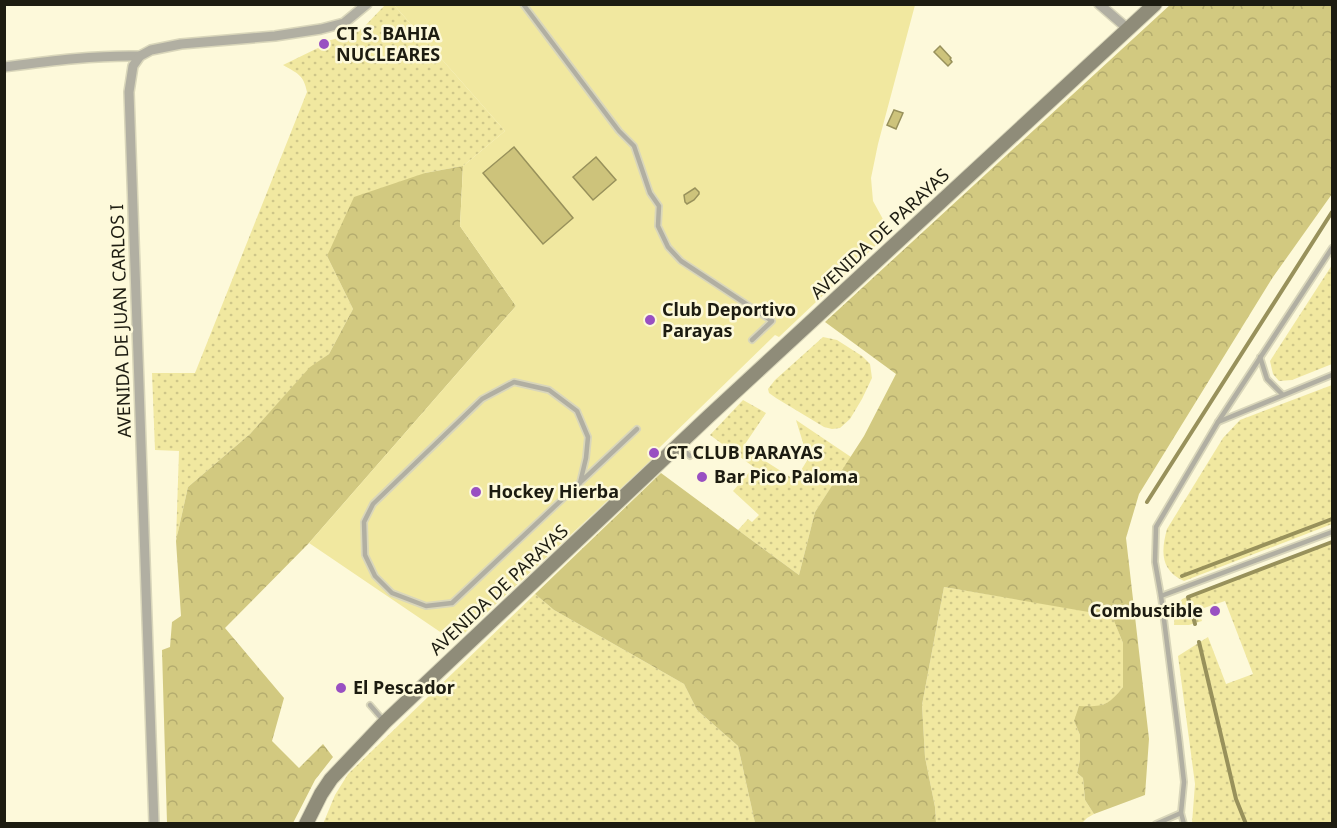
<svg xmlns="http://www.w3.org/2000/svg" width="1337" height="828" viewBox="0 0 1337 828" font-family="'Noto Sans',sans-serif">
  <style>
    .grass { fill: url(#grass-dots) }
    .forest { fill: url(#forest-crowns) }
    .garden { fill: #f1e8a0 }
    .water { fill: #cdc37b; stroke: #98915b; stroke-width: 1.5 }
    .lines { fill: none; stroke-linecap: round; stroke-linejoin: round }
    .stream { stroke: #98915b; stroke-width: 4 }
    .lane-casing { stroke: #d9d6ba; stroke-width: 8 }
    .street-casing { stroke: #d9d6ba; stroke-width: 12 }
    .secondary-casing { stroke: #d9d6ba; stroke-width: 16 }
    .lane { stroke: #b1afa2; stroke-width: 4.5 }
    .street { stroke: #b1afa2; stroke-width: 9 }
    .secondary { stroke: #8f8c79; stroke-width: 14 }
    .poi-dot { fill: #9950c2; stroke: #fdf9da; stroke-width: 2 }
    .labels { text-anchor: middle; stroke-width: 5; stroke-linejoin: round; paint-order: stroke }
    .poi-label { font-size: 18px; font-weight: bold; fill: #1d1c11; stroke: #fdf9da; text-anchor: start }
    .street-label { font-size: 18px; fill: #1d1c11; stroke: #fdf9da }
  </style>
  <defs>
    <pattern id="grass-dots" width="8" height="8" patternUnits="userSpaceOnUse" patternTransform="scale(1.5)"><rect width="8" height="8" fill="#f1e8a0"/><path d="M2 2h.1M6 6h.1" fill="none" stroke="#cec689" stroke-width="1.8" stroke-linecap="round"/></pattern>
    <pattern id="forest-crowns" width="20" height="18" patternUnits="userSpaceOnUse" patternTransform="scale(1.5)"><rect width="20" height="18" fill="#d2c980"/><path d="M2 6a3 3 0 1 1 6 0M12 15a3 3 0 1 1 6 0" fill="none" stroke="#b4ac6e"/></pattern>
  </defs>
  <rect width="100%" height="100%" fill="#fdf9da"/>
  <g class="grass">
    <path d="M385,5h9l111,126 -42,35 -38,7 -98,83 26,53 -24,45 -19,14 -60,66 -62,53 -12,54 3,-90 -24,-1 -3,-77h43l112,-281c-3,-17 -10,-19 -24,-27l37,-18 8,-2 -1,-4 23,-6 13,-7z"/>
    <path d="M1332,265v99l-40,16 -13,1 -6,-7 -3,-13z"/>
    <path d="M823,337l14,3 25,16 8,8 2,14 -10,21 -12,20 -10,9 -8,1 -8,-2 -48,-29 -7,-5 -1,-4 7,-9z"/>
    <path d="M1332,385v139l-148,57c-24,-11 -23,-30 -17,-52l56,-91 17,-18z"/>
    <path d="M743,400l23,13 -23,34 52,33 13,-21 -12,-39 55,37 -36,55 -16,63 -61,-45 10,-11 4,3 7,-7 -26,-24 20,-23 28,19 -71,-52z"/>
    <path d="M1332,541v282h-140l3,-39 -17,-128 30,-19 18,47 27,-10 -28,-73 -27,9 4,11 -13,4h-15l1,-15 7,-11z"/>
    <path d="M944,587l168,28 11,28v44l-11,14 -15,6 -23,14 6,14v25l-3,13 6,5 2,22 9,14 -7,4 -5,5 -146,1 -1,-17 -10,-50 -3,-52z"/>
    <path d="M535,594l19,16 130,74 13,26 41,36 17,77 -432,1 12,-29 13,-21z"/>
  </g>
  <g class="forest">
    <path d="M1171,4l161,1v189l-59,83 -134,217 -13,44 23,201 -4,56 -51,19 -9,-14 -2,-22 -6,-5 3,-13v-25l-6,-14 5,-15c24,1 29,0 44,-19v-44l-11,-27 -168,-29 -22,118 3,52 10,50 1,16h-181l-17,-77 -41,-36 -13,-26 -130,-74 -19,-16 126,-121 138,102 16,-63 49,-76 32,-62 -71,-52z"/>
    <path d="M463,166l-3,60 56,80 -207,237 -84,85 59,70 -12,43 27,27 24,-24 10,13 -18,23 -22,43h-126l-5,-173 8,-3 2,-25 9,-6 -5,-75 12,-54 62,-53 60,-67 19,-13 24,-45 -26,-53 27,-59 71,-24z"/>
  </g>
  <path class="garden" d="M394,5h521l-37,139 -7,34 2,23 17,31 -111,105 -4,-2 -116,113 1,4 -205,190 -146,-99 207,-237 -56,-80 3,-60 42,-35z"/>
  <g class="water">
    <path d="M940,46l11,12 -1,1 2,3 -4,4 -14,-14z"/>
    <path d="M894,110l9,3 -7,16 -9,-4z"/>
    <path d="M514,147l59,71 -30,26 -60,-71z"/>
    <path d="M596,157l20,23 -23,20 -20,-23z"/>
    <path d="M695,188l4,4v2l-5,6 -7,4 -2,-2 -1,-7z"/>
  </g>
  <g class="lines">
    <g class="stream">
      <path d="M1147,502l185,-290"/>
      <path d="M1182,576l150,-57"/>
      <path d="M1195,624l-7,-27 144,-55"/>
      <path d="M1199,642l37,157 10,25"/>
    </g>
    <defs>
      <g id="lane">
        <path d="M523,4l96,127 15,15 16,47 9,13 -1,20 10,21 13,14 91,60 -20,19"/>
        <path d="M1332,248l-114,174 -62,105 -1,35 6,34 171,-64"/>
        <path d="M1260,357l7,22 15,15"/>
        <path d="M1218,422l114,-47"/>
        <path d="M681,447l9,9"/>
        <path d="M580,483l6,-25 2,-21 -11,-26 -28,-21 -35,-8 -32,17 -109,105 -9,18 1,33 10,21 17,17 34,13 26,-3 185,-174"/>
        <path d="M1161,596l18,142 5,44 -3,31 3,11"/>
        <path d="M370,705l13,15"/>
        <path d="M1156,824l25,-11"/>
      </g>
      <g id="street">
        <path d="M1099,4l29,25"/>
        <path d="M4,67c46,-6 91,-12 136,-11"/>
        <path d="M154,824l-25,-732 4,-26 7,-10 11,-6 30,-6 94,-8 46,-7 23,-6 23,-19"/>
      </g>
      <path id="secondary" d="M306,824l15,-30 10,-15 54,-57 324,-306 446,-412"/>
    </defs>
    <use href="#lane" class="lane-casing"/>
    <use href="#street" class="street-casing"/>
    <use href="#secondary" class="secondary-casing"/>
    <use href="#lane" class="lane"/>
    <use href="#street" class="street"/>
    <use href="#secondary" class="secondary"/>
  </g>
  <g class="poi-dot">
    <circle cx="324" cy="44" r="6"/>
    <circle cx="650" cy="320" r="6"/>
    <circle cx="654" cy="453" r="6"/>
    <circle cx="702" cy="477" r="6"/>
    <circle cx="476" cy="492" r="6"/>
    <circle cx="1215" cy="611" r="6"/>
    <circle cx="341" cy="688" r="6"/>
  </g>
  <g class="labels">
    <g class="poi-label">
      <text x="336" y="40">CT S. BAHIA<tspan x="336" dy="21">NUCLEARES</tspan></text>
      <text x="662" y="316">Club Deportivo<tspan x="662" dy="21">Parayas</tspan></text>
      <text x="666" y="459">CT CLUB PARAYAS</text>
      <text x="714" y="483">Bar Pico Paloma</text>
      <text x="488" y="498">Hockey Hierba</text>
      <text x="1203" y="617" text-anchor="end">Combustible</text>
      <text x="353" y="694">El Pescador</text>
    </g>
    <g class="street-label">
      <text transform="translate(880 234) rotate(-43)" y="6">AVENIDA DE PARAYAS</text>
      <text transform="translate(121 321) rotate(-92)" y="6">AVENIDA DE JUAN CARLOS I</text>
      <text transform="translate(499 590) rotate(-43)" y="6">AVENIDA DE PARAYAS</text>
    </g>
  </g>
  <rect width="1337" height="828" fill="none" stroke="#1d1c11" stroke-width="12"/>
</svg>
